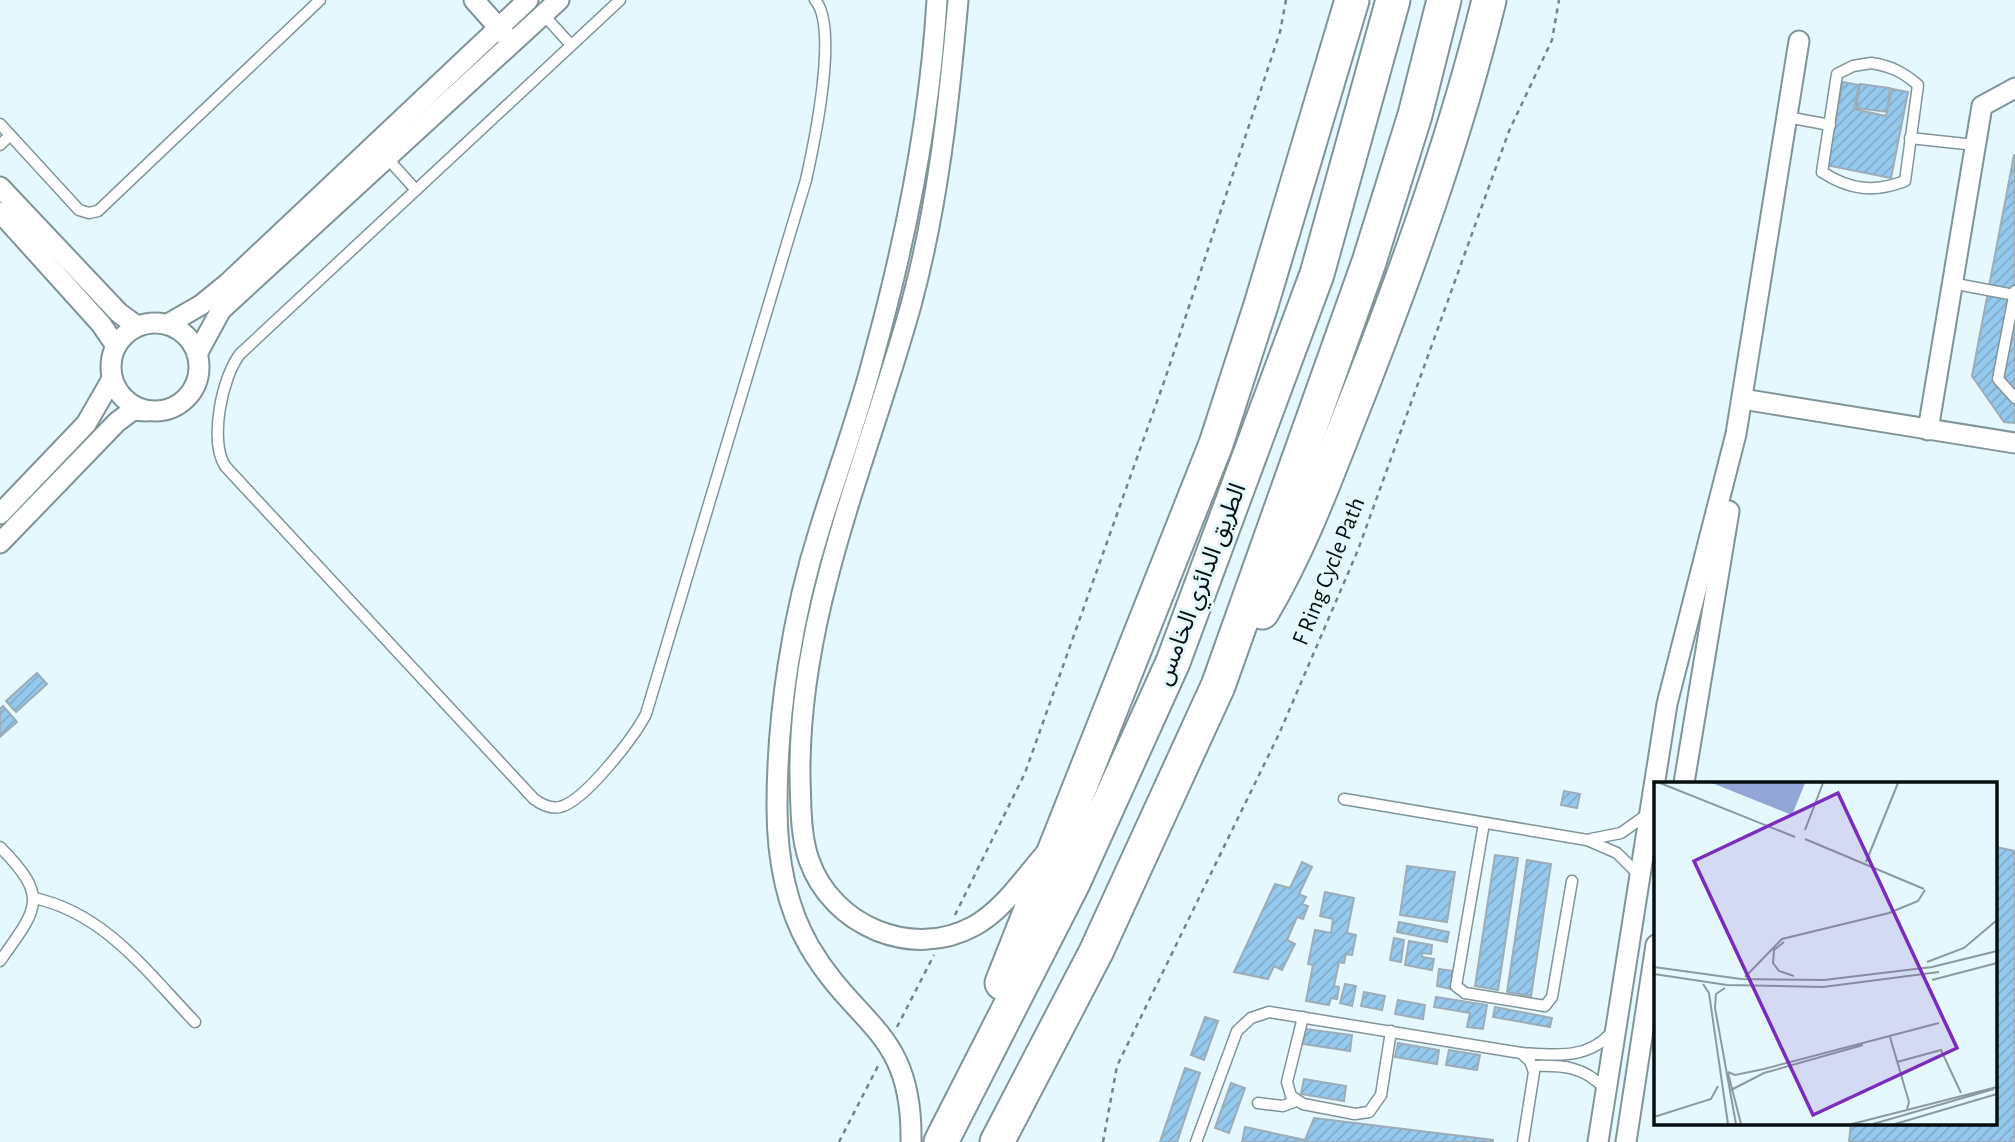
<svg xmlns="http://www.w3.org/2000/svg" width="2015" height="1142" viewBox="0 0 2015 1142" font-family="'Alegreya Sans','Noto Sans Arabic',sans-serif">
  <style>
    .building { fill: url(#building-hatch); stroke: #9eacb7; stroke-width: 2 }
    .lines { fill: none; stroke-linecap: round; stroke-linejoin: round }
    .service-casing { stroke: #819498; stroke-width: 13 }
    .minor-casing { stroke: #819498; stroke-width: 23 }
    .trunk-casing { stroke: #819498; stroke-width: 37 }
    .path { stroke: #778487; stroke-width: 2.5; stroke-dasharray: 5 5; stroke-linecap: butt }
    .service { stroke: #fff; stroke-width: 10 }
    .minor { stroke: #fff; stroke-width: 19 }
    .trunk { stroke: #fff; stroke-width: 33 }
    .labels { text-anchor: middle; stroke-width: 6; stroke-linejoin: round; paint-order: stroke }
    .street-label { font-size: 24px; fill: #070e0f; stroke: #e4f8fd }
    .inset-road { fill: none; stroke: #8c9a9e; stroke-width: 2 }
    .view { fill: #7b2cbf; fill-opacity: 0.15; stroke: #7b2cbf; stroke-width: 3.5 }
    .inset-edge { fill: none; stroke: #070e0f; stroke-width: 3.5 }
  </style>
  <defs>
    <pattern id="building-hatch" width="6" height="6" patternUnits="userSpaceOnUse" patternTransform="scale(1.75)"><rect width="6" height="6" fill="#95c9ee"/><path d="M-1 1l2-2M0 6l6-6M5 7l2-2" fill="none" stroke="#7fabcb"/></pattern>
  </defs>
  <rect width="100%" height="100%" fill="#e4f8fd"/>
  <g class="building">
    <path d="M1843,82l16,3 -5,24 32,7 6,-27 16,3 -17,86 -65,-13z"/>
    <path d="M1860,84l30,4 -3,24 -31,-4z"/>
    <path d="M2014,155h1v268l-11,-1 -32,-46z"/>
    <path d="M37,673l10,11 -31,28 -10,-11z"/>
    <path d="M3,706l14,16 -17,15v-28z"/>
    <path d="M1564,791l16,3 -3,14 -16,-3z"/>
    <path d="M1996,847l19,4v291h-166l2,-19h145z"/>
    <path d="M1495,855l23,3 -20,132 -23,-4z"/>
    <path d="M1527,860l24,4 -20,132 -24,-4z"/>
    <path d="M1302,862l10,5 -13,27 7,3 -4,7 6,2 -5,13 -6,-2 -10,23 8,4 -13,26 -8,-4 -6,13 -34,-7 41,-88 15,4z"/>
    <path d="M1407,866l48,6 -8,50 -47,-7z"/>
    <path d="M1325,892l29,6 -7,35 9,2 -4,20 -6,-1 -2,9 -5,-1 -5,24 5,1 -2,12 -6,-1 -2,7 -23,-4 7,-36 -5,-1 7,-34 16,3 2,-14 -13,-3z"/>
    <path d="M1399,922l50,10 -2,10 -50,-10z"/>
    <path d="M1394,938l10,2 -3,22 -11,-2z"/>
    <path d="M1409,941l23,4 -1,9 -9,-1v4l12,2 -2,11 -27,-5z"/>
    <path d="M1439,969l15,2 -3,18 -14,-3z"/>
    <path d="M1345,984l11,2 -4,20 -12,-3z"/>
    <path d="M1364,992l21,4 -3,14 -21,-4z"/>
    <path d="M1436,997l51,8 -4,24 -16,-2 3,-14 -36,-6z"/>
    <path d="M1398,1000l27,5 -2,14 -28,-5z"/>
    <path d="M1495,1007l57,11 -2,9 -57,-10z"/>
    <path d="M1205,1017l13,4 -14,39 -13,-5z"/>
    <path d="M1305,1029l47,6 -2,16 -47,-7z"/>
    <path d="M1398,1043l41,7 -2,14 -42,-7z"/>
    <path d="M1449,1050l31,5 -3,15 -31,-5z"/>
    <path d="M1185,1068l15,5 -23,69h-17z"/>
    <path d="M1304,1079l42,7 -2,15 -43,-7z"/>
    <path d="M1231,1083l14,5 -16,45 -14,-5z"/>
    <path d="M1314,1118l179,22v2h-251l3,-15 60,13z"/>
  </g>
  <g class="lines">
    <defs>
      <g id="service">
        <path d="M620,0l-380,354c-18,23 -31,86 -15,112l309,333c8,6 16,10 26,8 25,-6 74,-70 86,-93l160,-534c8,-36 33,-153 9,-180"/>
        <path d="M543,14l28,31"/>
        <path d="M1871,63c20,3 32,9 47,22l-13,96c-31,12 -55,9 -83,-9l15,-98 16,-8z"/>
        <path d="M1787,117l43,8"/>
        <path d="M0,124l79,86 10,3 9,-2 222,-211"/>
        <path d="M1910,138l65,7"/>
        <path d="M0,145l10,-10"/>
        <path d="M387,158l29,32"/>
        <path d="M1951,283l64,12"/>
        <path d="M2015,291l-17,88 17,19"/>
        <path d="M1344,799l243,41 30,13 22,22"/>
        <path d="M1484,823l-28,163 9,7 80,13 7,-9 20,-116"/>
        <path d="M1591,839l30,-6 28,-20"/>
        <path d="M0,847c49,50 39,60 0,114"/>
        <path d="M34,898c71,15 114,75 161,124"/>
        <path d="M1303,1017l-16,65 4,14 12,8 52,10 14,-2 12,-17 10,-64"/>
        <path d="M1521,1053c33,2 66,7 90,-20"/>
        <path d="M1533,1066c29,-1 51,0 72,23"/>
        <path d="M1258,1103l25,3 13,-5"/>
        <path d="M1196,1142l41,-111 14,-13 18,-6 252,41 9,8 4,11 -11,70"/>
      </g>
      <g id="minor">
        <path d="M474,0l32,36"/>
        <path d="M958,0c-9,103 -20,205 -47,305 -43,155 -113,308 -111,472 1,27 0,57 9,83 23,66 103,100 165,66 29,-16 49,-47 71,-72"/>
        <path d="M0,187l119,126 18,13"/>
        <path d="M0,212l101,112 15,22"/>
        <circle cx="155" cy="367" r="44"/>
        <path d="M168,324l33,-19 27,-22 300,-283"/>
        <path d="M197,354l24,-44 338,-310"/>
        <path d="M1742,399l273,44"/>
        <path d="M1928,430l54,-324 33,-18"/>
        <path d="M0,514l86,-90 26,-45"/>
        <path d="M0,543l117,-121 16,-12 13,1"/>
        <path d="M1684,783l45,-272"/>
        <path d="M911,1142c2,-112 -54,-114 -102,-196 -24,-42 -32,-91 -32,-139 0,-92 15,-191 43,-279 18,-58 39,-114 54,-173 32,-116 56,-235 63,-355"/>
        <path d="M1598,1142l69,-438 69,-270 63,-393"/>
        <path d="M1626,1142l30,-197"/>
      </g>
      <g id="trunk">
        <path d="M1262,612c41,-69 67,-144 97,-219 50,-128 97,-258 130,-393"/>
        <path d="M1002,983l214,-539 45,-139 91,-305"/>
        <path d="M941,1142l132,-259 100,-221 144,-388 76,-274"/>
        <path d="M997,1142l99,-190 122,-266 151,-424 46,-147 29,-115"/>
      </g>
    </defs>
    <use href="#service" class="service-casing"/>
    <use href="#minor" class="minor-casing"/>
    <use href="#trunk" class="trunk-casing"/>
    <g class="path">
      <path d="M955,915l70,-142 140,-394 115,-347 6,-32"/>
      <path d="M897,1027l37,-72"/>
      <path d="M839,1142l40,-78"/>
      <path d="M1103,1142l14,-76 162,-332 79,-184 151,-419 43,-91 7,-40"/>
    </g>
    <use href="#service" class="service"/>
    <use href="#minor" class="minor"/>
    <use href="#trunk" class="trunk"/>
  </g>
  <g class="labels">
    <g class="street-label">
      <text transform="translate(1328 571) rotate(-68)" y="8">F Ring Cycle Path</text>
      <text transform="translate(1200 584) rotate(-69)" y="8">الطريق الدائري الخامس</text>
    </g>
  </g>
  <g transform="translate(1654 782)">
    <rect width="343" height="343" fill="#e4f8fd"/>
    <path d="M58,1h93l-13,32z" fill="#91a6d7"/>
    <path class="inset-road" d="M6,1l135,54M151,48l18,-47M151,57l119,50M212,80l32,-79M130,160l-10,8 -1,13 6,8 15,5M273,180l37,-14 33,-28M0,185l87,12 83,1 108,-13 65,-16M0,192l73,11 96,2 116,-15M91,195l37,-38 107,-26 29,-12 7,-11M278,198l65,-17M49,202l6,9 19,131M71,206l-9,6 -1,14 21,116M236,255l19,65 -2,7M243,280l44,-12 20,43M74,290l7,3 29,-6 175,-46M74,291l13,51M77,308l33,-17 99,-28M0,335l57,-18 7,-13M198,342l145,-37M219,342l121,-35M241,342l102,-30"/>
    <path class="view" d="M184,11l119,255 -144,67 -119,-254z"/>
    <rect width="343" height="343" class="inset-edge"/>
  </g>
</svg>
